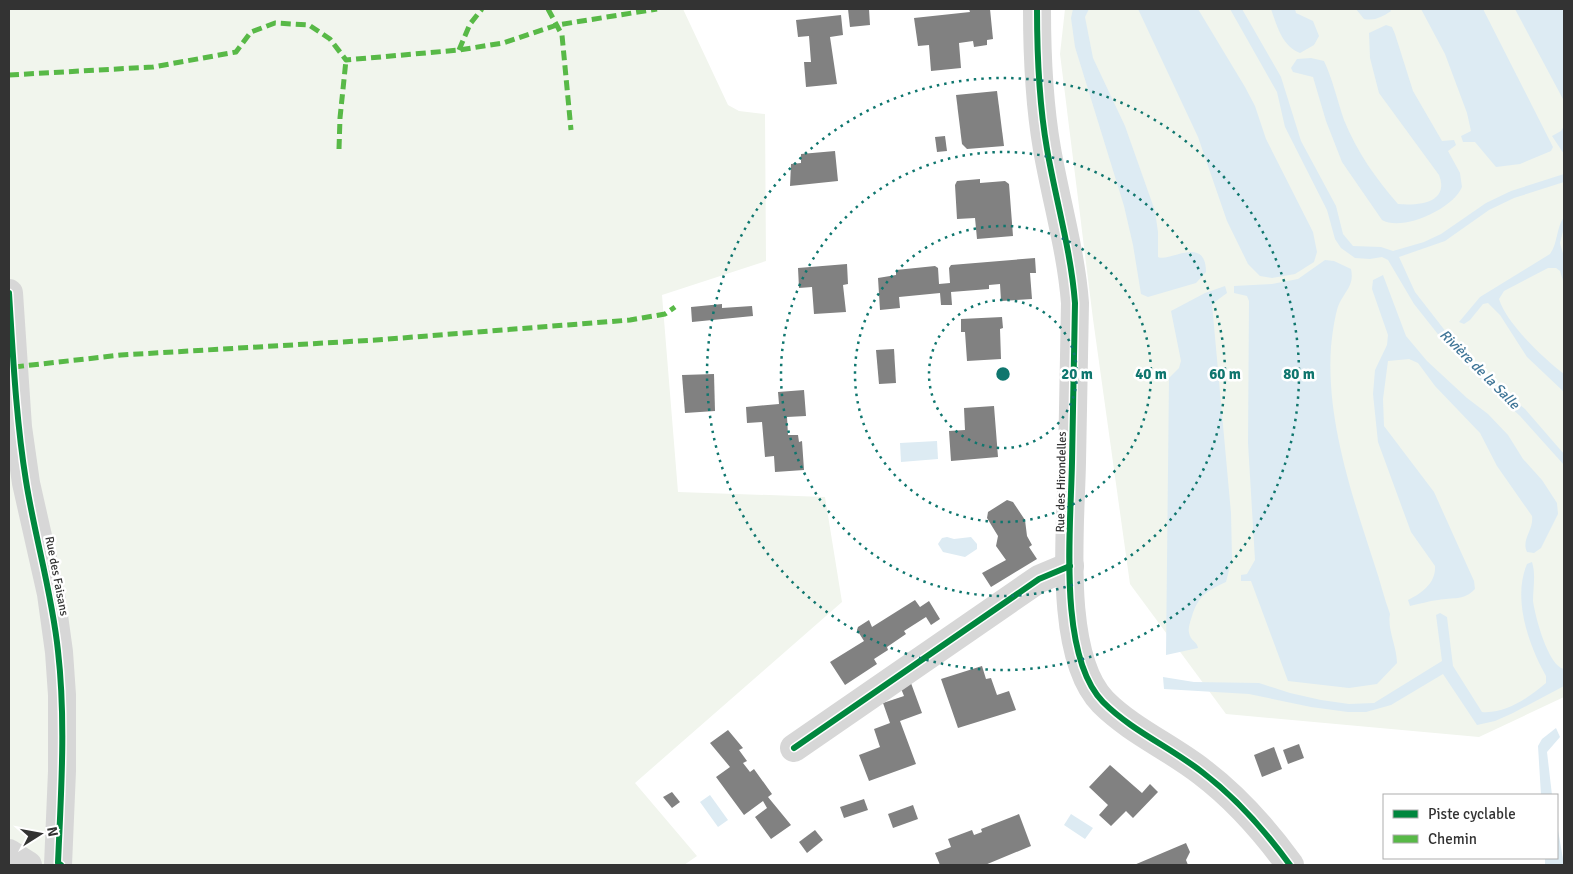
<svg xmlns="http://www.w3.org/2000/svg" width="1573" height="874" viewBox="0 0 1573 874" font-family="Signika,sans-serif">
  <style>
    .green { fill: #f1f5ed }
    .water { fill: #ddebf3 }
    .building { fill: #818181 }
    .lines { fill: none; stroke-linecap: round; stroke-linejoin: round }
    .minor { stroke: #d7d7d7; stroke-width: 28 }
    .quiet { stroke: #58b947; stroke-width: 5; stroke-dasharray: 10 5; stroke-linecap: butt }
    .cycleway-casing { stroke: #fff; stroke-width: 9 }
    .cycleway { stroke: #00873e; stroke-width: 6 }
    .ring { fill: none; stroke: #0f766e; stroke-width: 2.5; stroke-dasharray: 2.5 5 }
    .labels { text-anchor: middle; stroke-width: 5; stroke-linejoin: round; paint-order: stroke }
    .street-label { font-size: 12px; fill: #333; stroke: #fff }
    .water-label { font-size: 14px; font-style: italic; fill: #3f7597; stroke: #fff }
    .centre { fill: #0f766e; stroke: #fff; stroke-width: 2.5 }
    .ring-label { font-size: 15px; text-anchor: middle; font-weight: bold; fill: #0f766e; stroke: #fff; stroke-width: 5; stroke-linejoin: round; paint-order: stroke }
  </style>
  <rect width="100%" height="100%" fill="#fff"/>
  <g class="green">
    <path d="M9,9h674l45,96 11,6 26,3 1,147 -104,34 16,197 147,5 17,105 -207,181 62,73 -13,9h-675z"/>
    <path d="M1065,9h499v688l-85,40 -253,-23 -96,-130 -37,-265 -33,-265z"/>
  </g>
  <g class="water">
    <path d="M1073,9h16l-4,8 8,41 32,68 30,85 3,21v25c10,6 48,-23 48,15l-10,11 -48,14 -7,-3 -8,-49 -9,-39 -49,-159 -4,-29z"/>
    <path d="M1138,9h60l47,78 10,19 11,33 47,93 4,20 -3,10 -19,12 -23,4 -12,-2 -12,-12 -21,-43 -29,-84z"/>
    <path d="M1230,9h12l39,68 20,64 35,65 7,28 10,12 28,1 12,4 31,-9 17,-8 45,-31 25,-12 53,-17v8l-50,16 -25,12 -44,31 -46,16 16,35 35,45 47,49 28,23 39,45v11l-44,-49 -35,-32 -48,-51 -23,-29 -26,-44 -6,-3 -12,2 -15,-1 -14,-10 -6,-9 -8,-29 -42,-83 -8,-35z"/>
    <path d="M1271,9h24l1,4 17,8 6,15 -5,9 -14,8c-18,-7 -23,-27 -29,-44z"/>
    <path d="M1356,9h34l1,2c-9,6 -16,10 -27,8z"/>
    <path d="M1421,9h62l70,138 -2,4 -31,13 -24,3 -21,-25h-12l-2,-6 10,-5 -4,-18 -22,-59z"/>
    <path d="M1515,9h49v92z"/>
    <path d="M1386,25l6,2 3,7 18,57 29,50 12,-1 2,5 -8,6 12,22 2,14c-9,22 -60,45 -80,33l-40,-58 -16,-41 -13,-44 -20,-5 -2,-4 6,-9 14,-1 13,3c9,19 13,39 20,59 13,32 32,59 54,84 20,2 52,-1 41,-29l-60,-82 -9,-35 -1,-25z"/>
    <path d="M1564,126v28l-12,-18 9,-5z"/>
    <path d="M1564,217v10l-4,16 4,14v27l-4,-13 -4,-3h-8l-44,23 -5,8c7,24 45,60 65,75v18l-37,-35 -27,-42 -12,-12 -5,1 -13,16 -6,4 -5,-2 21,-25 70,-43c8,-11 6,-26 14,-37z"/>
    <path d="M1325,260l9,1 17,8c4,19 -9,23 -14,41 -3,11 -5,26 -6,37 -5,73 21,148 43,216 6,17 10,35 16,51 -3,15 7,33 7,49l-20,21 -28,4 -61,-7 -37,-100h-10v-6l6,-1 8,-14 -7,-117 1,-142 -2,-5 -13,-3v-7l38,-2 26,-5z"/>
    <path d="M1383,275l23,61 21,25 40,37 21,16 20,21 15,24 19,21 15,23 1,11 -17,34 -7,5 -7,-1c-6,-13 7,-22 5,-36l-35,-50 -17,-33 -45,-47 -17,-23 -9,-4 -21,2 -5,38 1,27 50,66 40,89 1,8c-11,12 -22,8 -37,11 -9,1 -19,4 -28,6l-2,-6c14,-7 28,-17 27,-34l-24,-34 -33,-90 -5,-48 2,-24 12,-25 1,-10 -16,-46 1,-9z"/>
    <path d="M1225,286l2,7 -15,11 19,209 1,45 -6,24c-18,8 -28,14 -34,34 -2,7 -5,13 -2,20 2,5 7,6 8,12l-32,7 3,-277 10,-10 2,-7 -10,-50 34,-18z"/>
    <path d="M937,441l1,18 -37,3 -1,-19z"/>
    <path d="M947,537l7,2 17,-2 6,7v5l-12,8 -22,-5 -5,-8 4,-6z"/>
    <path d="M1532,562c4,12 1,26 1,39 2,15 15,65 31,68v17l-51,27 -18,8 -18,4 -34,-51 -52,31 -25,7h-18l-37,-5 -62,-13 -85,-5 -1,-12 31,5 65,1 31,10 31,7 28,4 25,-1 68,-42 -6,-46 4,-2 7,4 6,49 29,46c24,2 46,-14 64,-29v-7c-17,-30 -34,-77 -19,-112z"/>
    <path d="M1556,728l4,9 -13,15 5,43h-11l-3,-49 4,-7z"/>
    <path d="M710,795l18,25 -10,7 -18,-25z"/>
    <path d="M1071,814l22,14 -8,11 -21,-14z"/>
    <path d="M1557,824l7,41h-19v-7h12z"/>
  </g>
  <g class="building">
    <path d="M848,9h21l1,16 -20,2z"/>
    <path d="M969,9h21l3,30 -6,1v5l-13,2 -1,-6 -14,2 2,25 -30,3 -2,-26 -11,1 -4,-28 56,-6z"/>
    <path d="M841,15l2,20 -13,2 7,47 -31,3 -2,-25h7l-2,-26 -11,1 -2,-17z"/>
    <path d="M997,91l7,55 -37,3 -5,-5 -6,-49z"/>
    <path d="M945,136l2,15 -10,1 -2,-15z"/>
    <path d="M835,151l3,30 -48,5 1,-22 10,-1v-9z"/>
    <path d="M980,179v4l25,-2 4,3 4,52 -36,3 -2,-21 -18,1 -2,-34 2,-4z"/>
    <path d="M1035,258l1,15h-6l2,26 -31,2 -1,-17 -11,1v4l-38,3 1,13h-11l-1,-12 -41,4 1,11 -20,2 -2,-32 18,-3v-5l39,-4 3,2 1,16 11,-1 -1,-15 2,-3z"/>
    <path d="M847,264l1,20 -5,1 3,27 -32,2 -2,-27 -13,1 -1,-20z"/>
    <path d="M722,304v4l30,-2 1,10 -61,6 -1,-15z"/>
    <path d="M1002,317l1,11 -3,1 1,30 -34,2 -2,-29h-4v-13z"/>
    <path d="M894,349l2,34 -17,1 -3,-34z"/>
    <path d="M714,374l1,37 -30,2 -3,-38z"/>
    <path d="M804,390l2,26 -19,1 1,18h10l1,7 3,-1 2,29 -29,2 -1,-16 -9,1 -3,-35 -15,1 -1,-16 33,-3 -1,-12z"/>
    <path d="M994,406l4,51 -47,4 -2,-30 16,-1 -1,-22z"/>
    <path d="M1007,500l6,2 12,18 2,16 5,9 -3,2 8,12 -46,28 -9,-14 24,-13 -10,-14 2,-10 -11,-18 1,-6z"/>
    <path d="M915,600l5,7 9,-6 11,18 -9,6 -5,-8 -22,14 2,3 -19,13 1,3 -14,9 3,5 -32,21 -15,-23 34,-21 -7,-11 1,-3 11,-7 3,7z"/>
    <path d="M982,666l4,13 5,-1 6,17 12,-4 7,19 -58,18 -17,-49z"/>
    <path d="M908,675l14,38 -22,8 16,43 -47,17 -10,-26 21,-8 -6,-18 16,-6 -7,-20 21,-7 -6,-15z"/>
    <path d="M728,730l15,18 -4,2 8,11 -4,2 7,9 4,-3 18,25 -4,3 23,28 -20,14 -16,-22 12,-9 -4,-7 -19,14 -28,-38 14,-10 -20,-24z"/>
    <path d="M1299,744l5,14 -16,6 -5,-14z"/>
    <path d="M1274,747l8,22 -20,8 -8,-22z"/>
    <path d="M1110,765l32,28 8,-9 8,8 -25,26 -7,-7 -15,15 -12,-11 9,-10 -19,-18z"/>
    <path d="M672,792l8,10 -8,6 -9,-11z"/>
    <path d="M864,799l4,11 -24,8 -4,-11z"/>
    <path d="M913,805l5,14 -25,9 -5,-14z"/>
    <path d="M1019,814l12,32 -46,19h-45l-5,-12 16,-6 -3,-8 24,-9 2,5 8,-3 -1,-3z"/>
    <path d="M815,830l8,10 -16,13 -8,-11z"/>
    <path d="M1186,843l4,9 -4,8 2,5h-54z"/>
  </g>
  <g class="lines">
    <g class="minor">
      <path d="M1037,9c0,47 2,94 10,140 9,52 24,102 28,154 -1,53 -2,106 -3,159 -1,63 -15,193 31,240 29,29 67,45 99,70 33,25 64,60 88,93"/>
      <path d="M9,293l9,134 8,56 25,111 8,58 3,43v76l-4,94"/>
      <path d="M794,748l245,-169 31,-13"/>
      <path d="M9,853l19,12"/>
    </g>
    <g class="quiet">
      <path d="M548,9l14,26 9,95"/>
      <path d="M459,50l11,-26 12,-15"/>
      <path d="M9,75l144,-8 83,-15 15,-20 24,-9 34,2 21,14 16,21 113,-10 44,-7 54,-18 100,-16"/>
      <path d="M339,149l1,-31 6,-58"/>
      <path d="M14,367l107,-12 255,-15 254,-20 35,-6 10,-7"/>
    </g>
    <defs>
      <g id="cycleway">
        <path d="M1037,9c0,47 2,94 10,140 9,52 24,102 28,154 -1,53 -2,106 -3,159 -1,63 -15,193 31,240 29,29 67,45 99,70 33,25 64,60 88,93"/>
        <path d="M9,293c4,63 7,126 17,188 9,57 26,112 32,170 8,70 3,142 0,212l3,2"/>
        <path d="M794,748l245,-169 31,-13"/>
      </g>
    </defs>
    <use href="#cycleway" class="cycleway-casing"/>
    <use href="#cycleway" class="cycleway"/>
  </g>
  <g class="ring">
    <circle cx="1003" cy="374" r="74"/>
    <circle cx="1003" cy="374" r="148"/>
    <circle cx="1003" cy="374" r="222"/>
    <circle cx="1003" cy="374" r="296"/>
  </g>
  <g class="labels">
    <g class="street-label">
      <text transform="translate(1061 482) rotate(-89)" y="4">Rue des Hirondelles</text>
      <text transform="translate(57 576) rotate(79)" y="4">Rue des Faisans</text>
    </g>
    <g class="water-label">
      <text transform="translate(1480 369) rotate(45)" y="5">Rivière de la Salle</text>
    </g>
  </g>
  <circle cx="1003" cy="374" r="8" class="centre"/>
  <g class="ring-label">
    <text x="1077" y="379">20 m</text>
    <text x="1151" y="379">40 m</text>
    <text x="1225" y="379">60 m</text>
    <text x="1299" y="379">80 m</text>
  </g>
  <rect width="1573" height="874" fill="none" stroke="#333333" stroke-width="20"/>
  <rect x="1383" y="794" width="175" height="65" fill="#ffffff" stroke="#adadad"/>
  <rect x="1393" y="810" width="25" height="8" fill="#00873e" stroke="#adadad"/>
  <text x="1428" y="819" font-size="15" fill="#333333">Piste cyclable</text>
  <rect x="1393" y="835" width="25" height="8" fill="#58b947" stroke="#adadad"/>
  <text x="1428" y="844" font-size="15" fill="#333333">Chemin</text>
  <g transform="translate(40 834) rotate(79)" stroke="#ffffff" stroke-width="4" paint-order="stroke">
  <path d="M0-4L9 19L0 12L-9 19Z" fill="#333333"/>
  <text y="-8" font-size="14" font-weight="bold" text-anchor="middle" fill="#333333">N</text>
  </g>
</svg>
